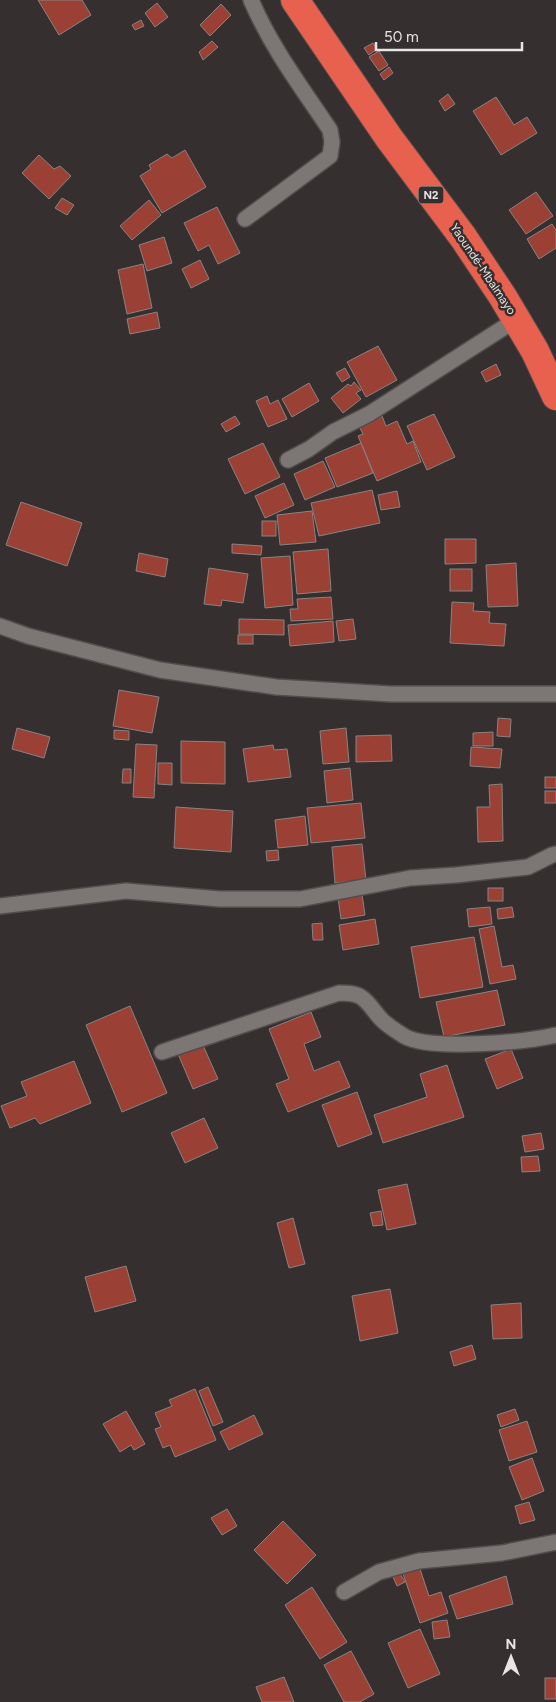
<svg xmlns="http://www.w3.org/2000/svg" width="556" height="1702" viewBox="0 0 556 1702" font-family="Figtree,sans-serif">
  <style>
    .building { fill: #9a4035; stroke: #898382 }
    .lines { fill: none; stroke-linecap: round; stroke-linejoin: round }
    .street-casing { stroke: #514d4c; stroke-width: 18 }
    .highway-casing { stroke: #514d4c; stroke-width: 30 }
    .street { stroke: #7c7675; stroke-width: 15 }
    .highway { stroke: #e8604e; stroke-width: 28 }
    .labels { text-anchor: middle; stroke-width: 5; stroke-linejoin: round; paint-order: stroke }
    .shield { fill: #35302f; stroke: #b2afae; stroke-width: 1 }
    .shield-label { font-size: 11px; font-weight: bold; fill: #e8e5e4 }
    .street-label { font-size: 12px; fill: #e8e5e4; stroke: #35302f }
  </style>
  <rect width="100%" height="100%" fill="#35302f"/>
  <g class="building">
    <path d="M38,0h44l9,15 -32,20z"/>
    <path d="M157,3l11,14 -13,10 -10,-14z"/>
    <path d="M221,4l10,11 -21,21 -10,-11z"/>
    <path d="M141,20l3,6 -9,4 -3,-5z"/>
    <path d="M212,41l6,6 -15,13 -4,-8z"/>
    <path d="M373,43l4,6 -8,6 -5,-7z"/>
    <path d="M379,51l9,14 -9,6 -10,-14z"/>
    <path d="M389,67l4,6 -9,7 -4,-6z"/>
    <path d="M448,94l7,10 -10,7 -6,-10z"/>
    <path d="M496,97l18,28 13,-8 10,16 -36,22 -28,-44z"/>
    <path d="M185,150l21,37 -44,26 -22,-37 11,-7 -2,-4 18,-11 5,4z"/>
    <path d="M39,155l15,14 6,-3 11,10 -22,23 -27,-26z"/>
    <path d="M536,192l17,24 -27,18 -17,-24z"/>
    <path d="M62,198l12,7 -7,10 -12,-7z"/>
    <path d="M149,200l12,15 -29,25 -12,-14z"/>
    <path d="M217,207l23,46 -22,11 -9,-19 -11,6 -14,-28z"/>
    <path d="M552,224l4,6v18l-17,11 -12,-20z"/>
    <path d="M164,237l8,26 -25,8 -8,-26z"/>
    <path d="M200,260l9,19 -18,9 -9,-19z"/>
    <path d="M143,264l9,44 -25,6 -9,-44z"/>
    <path d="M157,312l3,16 -30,6 -3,-15z"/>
    <path d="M378,346l19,34 -31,17 -19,-35z"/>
    <path d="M496,364l5,11 -15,7 -5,-10z"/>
    <path d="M345,368l5,9 -8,5 -6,-9z"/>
    <path d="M354,382l7,8 -5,3 5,6 -18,14 -12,-15 17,-14 3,2z"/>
    <path d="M309,383l10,18 -27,16 -10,-18z"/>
    <path d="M267,396l3,8 8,-4 9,19 -19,8 -12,-26z"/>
    <path d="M434,414l21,43 -28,13 -20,-44z"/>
    <path d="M235,416l5,8 -14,8 -5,-8z"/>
    <path d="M382,416l4,10 11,-5 10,23 6,-3 8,21 -44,19 -19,-45 5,-2 -4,-8z"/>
    <path d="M263,443l17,34 -35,17 -17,-35z"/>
    <path d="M361,443l12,30 -36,14 -12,-29z"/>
    <path d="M323,461l12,26 -30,13 -11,-26z"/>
    <path d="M284,483l10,22 -29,13 -10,-22z"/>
    <path d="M372,490l8,33 -61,13 -8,-33z"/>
    <path d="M397,491l3,16 -19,3 -3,-15z"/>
    <path d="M21,502l61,21 -15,43 -61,-21z"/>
    <path d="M312,511l4,31 -36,3 -3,-30z"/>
    <rect x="262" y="521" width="14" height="15"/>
    <path d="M445,539h31v24l-31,1z"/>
    <path d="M232,544l30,2 -1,9 -29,-2z"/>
    <path d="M328,549l3,42 -34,3 -4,-42z"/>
    <path d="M139,553l29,6 -3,18 -29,-6z"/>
    <path d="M290,556l3,49 -28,3 -4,-50z"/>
    <path d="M516,563l2,43 -30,1 -2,-42z"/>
    <path d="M209,568l39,6 -5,29 -21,-3 -1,6 -17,-2z"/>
    <rect x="450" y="569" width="22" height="22"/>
    <path d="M331,597l2,22 -42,2 -1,-12h8l-1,-10z"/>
    <path d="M452,602l22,1 -1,8 17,1 -1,11 17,1 -2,22 -54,-3z"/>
    <path d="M239,619l45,1v15l-45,-1z"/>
    <path d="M353,619l3,20 -17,2 -3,-20z"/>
    <path d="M333,621l1,21 -44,4 -2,-21z"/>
    <rect x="238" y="635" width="15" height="9"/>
    <path d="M119,690l40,7 -7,36 -39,-7z"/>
    <path d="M498,718l13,1 -1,18 -13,-1z"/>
    <path d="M17,728l33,9 -6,21 -32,-9z"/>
    <path d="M346,728l3,34 -26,2 -3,-33z"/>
    <path d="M114,730l15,1v9l-15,-1z"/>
    <path d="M493,732v14h-20v-13z"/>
    <path d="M391,735l1,26 -36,1v-26z"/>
    <path d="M181,741l44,1v42l-44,-1z"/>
    <path d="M136,744l21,1 -3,53 -21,-1z"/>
    <path d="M273,745l1,5 13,-1 4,28 -43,5 -5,-33z"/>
    <path d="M471,747l31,2 -2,19 -30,-2z"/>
    <path d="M158,763h14v22l-14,-1z"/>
    <path d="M350,768l3,32 -26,3 -3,-32z"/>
    <path d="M123,769h8v14h-9z"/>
    <rect x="545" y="777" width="11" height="11"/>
    <path d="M502,784l1,57 -25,1 -1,-35h13l-1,-22z"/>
    <rect x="545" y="791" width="11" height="12"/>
    <path d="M361,803l4,35 -54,5 -4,-35z"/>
    <path d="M176,807l57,4 -2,41 -57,-4z"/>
    <path d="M305,816l3,29 -30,3 -3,-28z"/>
    <path d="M362,844l4,36 -31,3 -3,-36z"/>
    <path d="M278,850l1,10 -12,1 -1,-10z"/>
    <rect x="488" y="888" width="15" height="13"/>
    <path d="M362,894l3,21 -24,4 -3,-21z"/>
    <path d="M490,907l2,17 -23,3 -2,-18z"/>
    <path d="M512,907l2,10 -16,2 -1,-10z"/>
    <path d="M375,919l4,25 -36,6 -4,-25z"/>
    <path d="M322,923l1,17h-10l-1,-16z"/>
    <path d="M494,926l8,41 11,-2 3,14 -26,5 -11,-55z"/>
    <path d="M474,937l9,50 -63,11 -9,-51z"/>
    <path d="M497,990l8,35 -61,12 -8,-35z"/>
    <path d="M130,1006l37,87 -45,19 -36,-87z"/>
    <path d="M311,1012l10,25 -17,7 10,27 25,-10 11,26 -62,25 -12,-28 13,-5 -20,-50z"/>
    <path d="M202,1043l16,36 -25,10 -15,-35z"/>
    <path d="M511,1049l12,29 -26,11 -12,-30z"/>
    <path d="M74,1061l17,42 -51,21 -5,-6 -25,10 -9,-22 26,-10 -6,-14z"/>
    <path d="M447,1065l17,52 -81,26 -9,-28 53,-18 -7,-23z"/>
    <path d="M357,1092l15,42 -34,13 -16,-42z"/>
    <path d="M204,1118l14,30 -33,15 -14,-30z"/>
    <path d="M541,1133l3,16 -19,3 -3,-16z"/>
    <path d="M538,1156l2,15 -18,1 -1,-15z"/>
    <path d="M407,1184l9,40 -29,6 -9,-40z"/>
    <path d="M381,1211l2,14 -10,1 -3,-13z"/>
    <path d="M293,1218l12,46 -16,4 -12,-45z"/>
    <path d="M126,1266l10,35 -41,11 -10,-35z"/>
    <path d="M390,1289l8,44 -38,8 -8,-45z"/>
    <path d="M521,1303l1,35 -29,1 -2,-34z"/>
    <path d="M472,1345l4,14 -22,7 -4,-14z"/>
    <path d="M208,1387l15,35 -10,4 -14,-35z"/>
    <path d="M195,1389l21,51 -41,17 -5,-12 -7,3 -8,-19 6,-2 -6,-14 17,-7 -3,-6z"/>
    <path d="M515,1409l4,11 -18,7 -4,-12z"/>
    <path d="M126,1411l19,33 -11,6 -3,-5 -11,7 -17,-28z"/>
    <path d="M254,1415l9,19 -34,16 -9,-18z"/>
    <path d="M527,1421l10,31 -28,9 -10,-31z"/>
    <path d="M532,1458l12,33 -22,9 -13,-33z"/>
    <path d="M529,1502l6,18 -15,4 -5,-18z"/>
    <path d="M227,1509l10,17 -15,9 -11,-17z"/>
    <path d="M283,1521l33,34 -29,29 -33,-34z"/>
    <path d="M419,1566l10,30 12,-4 7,21 -28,10 -18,-52z"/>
    <path d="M400,1574l5,8 -8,4 -4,-9z"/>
    <path d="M506,1576l7,28 -56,15 -8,-23z"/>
    <path d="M312,1587l35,55 -27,17 -35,-54z"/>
    <path d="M447,1620l3,17 -16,2 -2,-17z"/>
    <path d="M420,1629l20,45 -32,14 -20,-45z"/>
    <path d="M351,1651l23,43 -14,8h-16l-20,-37z"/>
    <path d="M284,1677l10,25h-32l-6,-15z"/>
    <rect x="545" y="1678" width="11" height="21"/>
  </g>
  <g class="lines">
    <defs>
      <g id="street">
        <path d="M245,219l85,-63 2,-14 -2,-12c-28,-42 -59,-83 -79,-130"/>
        <path d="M288,460l21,-11 24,-17 36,-18 148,-95"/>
        <path d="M0,626l28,10 132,34 116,17 115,7h165"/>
        <path d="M0,906l126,-15 94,8h80l110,-21 46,-3 72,-8 24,-12 4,-1"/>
        <path d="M162,1052l177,-59c7,0 16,0 22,4 8,5 14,16 21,23 6,6 14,11 22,16 26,15 121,6 152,-1"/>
        <path d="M344,1592l35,-20 40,-11 83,-8 54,-11"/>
      </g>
      <path id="highway" d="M295,0l94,138 74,99 40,60 32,54 21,45"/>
    </defs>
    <use href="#street" class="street-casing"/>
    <use href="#highway" class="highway-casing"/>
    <use href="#street" class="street"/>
    <use href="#highway" class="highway"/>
  </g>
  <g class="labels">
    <rect class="shield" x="418.5" y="186.5" width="25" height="17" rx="4"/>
    <g class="shield-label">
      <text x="431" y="199">N2</text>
    </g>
    <g class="street-label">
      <text transform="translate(483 269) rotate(56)" y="4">Yaoundé-Mbalmayo</text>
    </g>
  </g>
  <g transform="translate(511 1657)" stroke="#35302f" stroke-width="4" paint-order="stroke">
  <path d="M0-4L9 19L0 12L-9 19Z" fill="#e8e5e4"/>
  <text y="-8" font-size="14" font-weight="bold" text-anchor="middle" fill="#e8e5e4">N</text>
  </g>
  <path d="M376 42v8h146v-8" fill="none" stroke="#e8e5e4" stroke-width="2.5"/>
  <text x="384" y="42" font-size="15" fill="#e8e5e4" stroke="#35302f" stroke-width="4" paint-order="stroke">50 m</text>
</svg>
